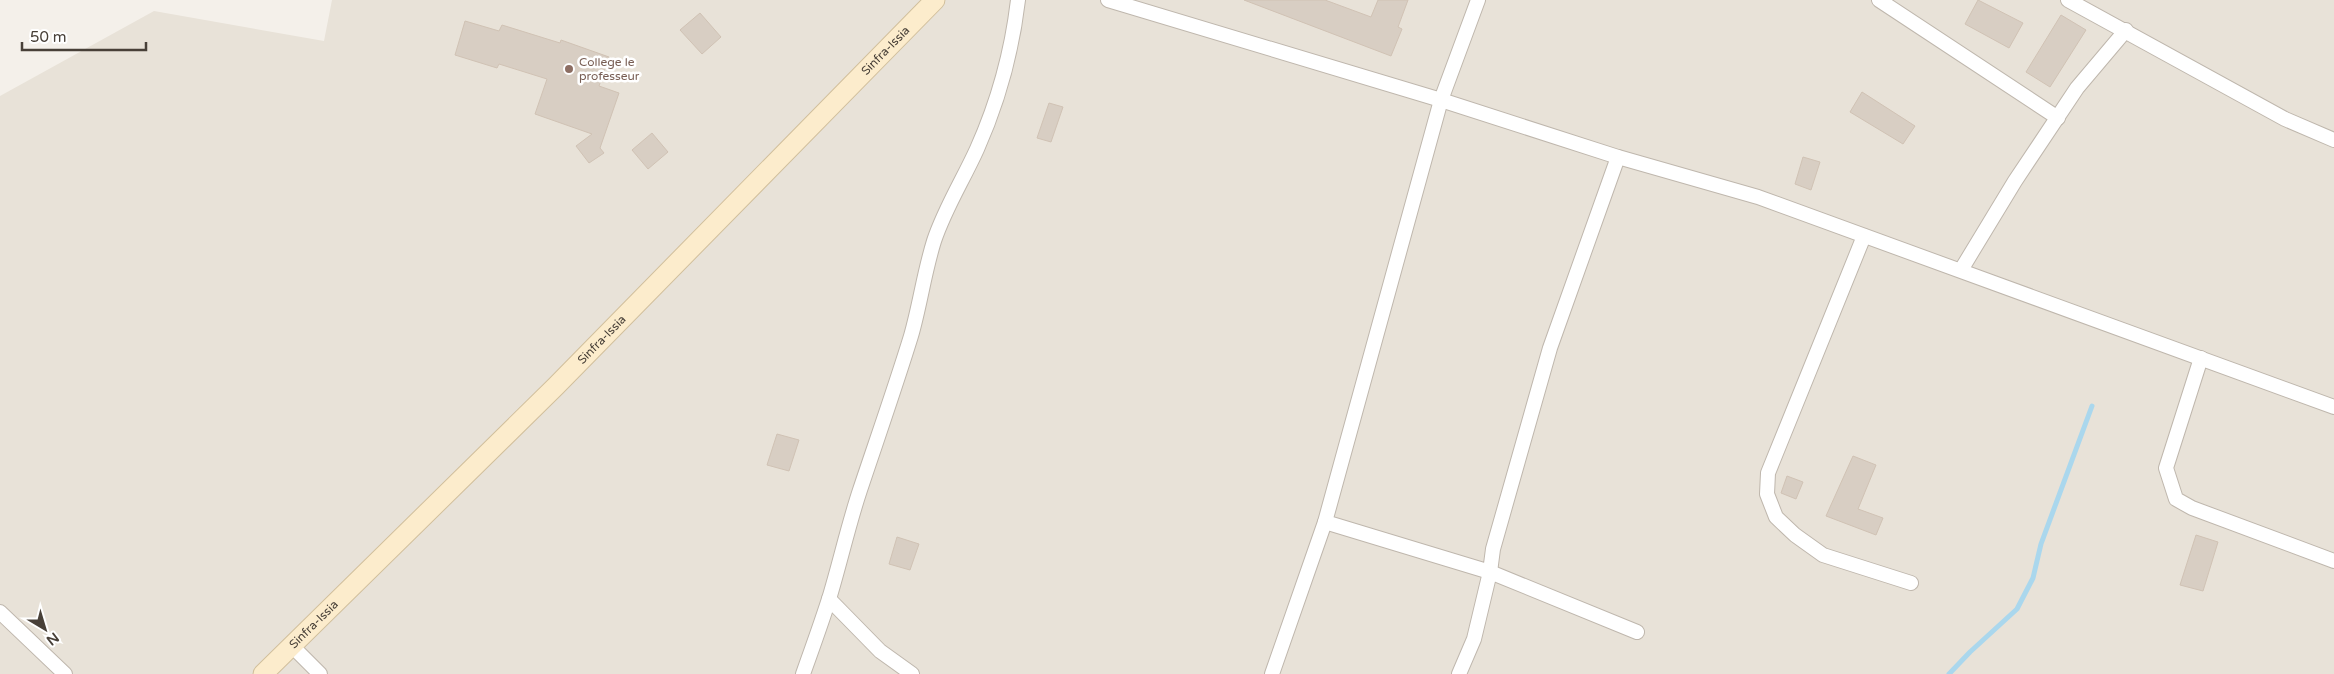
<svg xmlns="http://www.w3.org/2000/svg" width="2334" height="674" viewBox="0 0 2334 674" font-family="'Varela Round',sans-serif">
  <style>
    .residential { fill: #e8e2d8 }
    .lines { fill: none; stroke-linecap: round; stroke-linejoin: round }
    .stream { stroke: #aad7ed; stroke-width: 5 }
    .building { fill: #d8cec3; stroke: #d0c2b4 }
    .minor-casing { stroke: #bfb7ad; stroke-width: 16 }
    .secondary-casing { stroke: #d1bf9c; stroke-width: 21 }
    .minor { stroke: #fff; stroke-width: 14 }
    .secondary { stroke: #fceccc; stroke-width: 19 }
    .education-dot { fill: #8d6e63; stroke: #fff; stroke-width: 2 }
    .labels { text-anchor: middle; stroke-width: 5; stroke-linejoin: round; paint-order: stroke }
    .street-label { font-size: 12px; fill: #484038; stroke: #fff }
    .education-label { font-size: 12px; fill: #785e54; stroke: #fff; text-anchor: start }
  </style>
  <rect width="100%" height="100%" fill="#f4f0ea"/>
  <path class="residential" d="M332,0h2002v674h-2334v-578l154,-85 170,30z"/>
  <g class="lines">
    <path class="stream" d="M1949,674l21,-22 47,-43 16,-31 8,-34 51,-138"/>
  </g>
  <g class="building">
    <path d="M1244,0h81l46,17 7,-17h30l-10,27 4,2 -11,27z"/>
    <path d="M1978,0l45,23 -14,25 -44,-24z"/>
    <path d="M700,13l21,24 -19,17 -22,-24z"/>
    <path d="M2061,15l25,15 -36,57 -24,-15z"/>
    <path d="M465,21l34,10 3,-6 58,18 1,-3 48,17 -10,29 20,7 -19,55 4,5 -15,10 -13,-17 16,-12 -57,-20 12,-35 -48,-15 -2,4 -42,-13z"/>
    <path d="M1862,92l53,34 -12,18 -53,-32z"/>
    <path d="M1049,103l14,4 -12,35 -14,-4z"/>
    <path d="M652,133l16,19 -20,17 -16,-19z"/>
    <path d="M1803,157l17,5 -9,28 -16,-6z"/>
    <path d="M777,434l22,6 -10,31 -22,-6z"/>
    <path d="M1853,456l23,9 -18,44 25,9 -7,17 -50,-19z"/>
    <path d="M1787,476l16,6 -7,17 -15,-6z"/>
    <path d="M2196,535l22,7 -15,49 -23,-6z"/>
    <path d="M897,537l22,7 -9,26 -21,-6z"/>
  </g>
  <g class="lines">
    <defs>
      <g id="minor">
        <path d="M1108,0l333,100 177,57 140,40 576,210"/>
        <path d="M1879,0l179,118"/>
        <path d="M2068,0l217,119 49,21"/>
        <path d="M1864,236l-96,237 -1,21 9,23 19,18 28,20 88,28"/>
        <path d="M1961,270l54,-89 62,-93 49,-58"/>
        <path d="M2201,358l-35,110 10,31 16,9 142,53"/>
        <path d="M1325,522l165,50 3,-23 57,-201 68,-191"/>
        <path d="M829,599l51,52 32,23"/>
        <path d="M0,612l65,62"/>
        <path d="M292,646l28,28"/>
        <path d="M803,674c9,-25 18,-50 26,-75 11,-36 19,-73 31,-109 17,-51 35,-102 51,-154 9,-31 13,-63 23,-95 11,-33 29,-61 43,-92 21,-47 35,-98 41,-149"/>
        <path d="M1272,674l53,-152 116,-422 37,-100"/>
        <path d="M1459,674l15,-35 16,-67 147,60"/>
      </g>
      <g id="secondary">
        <path id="s1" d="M263,674l293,-288 379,-386"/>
      </g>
    </defs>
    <use href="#minor" class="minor-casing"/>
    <use href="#secondary" class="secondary-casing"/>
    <use href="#minor" class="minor"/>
    <use href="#secondary" class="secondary"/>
  </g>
  <circle class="education-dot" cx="569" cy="69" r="5"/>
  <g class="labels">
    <g class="street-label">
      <text dy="4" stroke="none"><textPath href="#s1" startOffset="881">Sinfra-Issia</textPath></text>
      <text dy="4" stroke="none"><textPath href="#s1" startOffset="476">Sinfra-Issia</textPath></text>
      <text dy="4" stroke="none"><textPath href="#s1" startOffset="71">Sinfra-Issia</textPath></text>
    </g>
    <g class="education-label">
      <text x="579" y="66">College le<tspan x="579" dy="14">professeur</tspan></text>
    </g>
  </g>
  <g transform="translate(45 629) rotate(142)" stroke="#ffffff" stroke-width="4" paint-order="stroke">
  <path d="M0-4L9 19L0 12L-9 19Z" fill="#484038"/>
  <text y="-8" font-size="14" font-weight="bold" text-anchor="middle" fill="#484038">N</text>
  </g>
  <path d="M22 42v8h124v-8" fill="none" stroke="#484038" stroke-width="2.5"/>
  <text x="30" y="42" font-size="15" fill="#484038" stroke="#ffffff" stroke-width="4" paint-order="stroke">50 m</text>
</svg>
